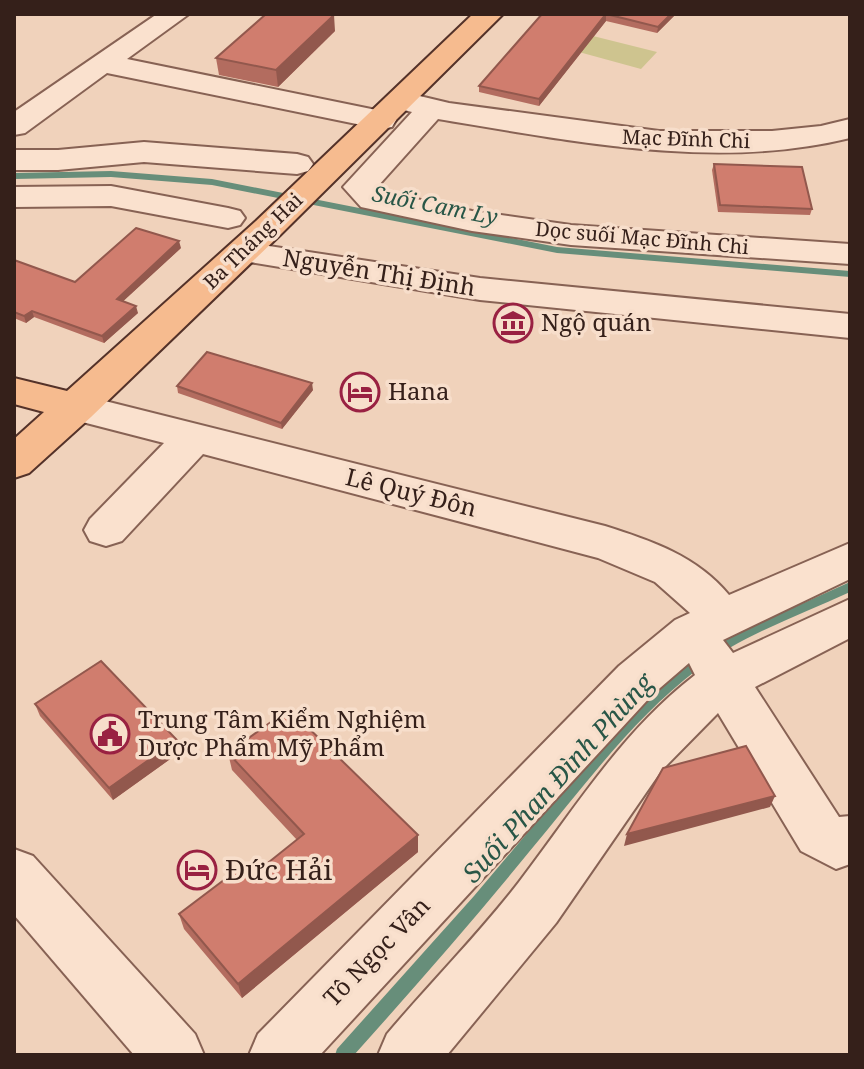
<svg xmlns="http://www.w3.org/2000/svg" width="864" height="1069" viewBox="0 0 864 1069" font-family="'Noto Serif',serif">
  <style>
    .green { fill: #cec48f }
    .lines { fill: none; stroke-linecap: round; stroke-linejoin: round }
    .stream { fill: #678e7a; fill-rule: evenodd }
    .minor-casing { stroke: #876254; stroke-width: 4 }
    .major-casing { stroke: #543229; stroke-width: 4 }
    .minor { fill: #fae1ce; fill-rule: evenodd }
    .major { fill: #f6bb8f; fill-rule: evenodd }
    .wall { fill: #b36c5f }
    .shaded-wall { fill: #92584d }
    .building { fill: #d07d6e; stroke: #92584d; stroke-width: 2 }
    .labels { text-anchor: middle; stroke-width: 7; stroke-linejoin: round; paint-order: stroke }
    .far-street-label { font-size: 20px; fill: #35201a; stroke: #f7decb }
    .far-water-label { font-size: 22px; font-style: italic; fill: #285647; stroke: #f7decb }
    .street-label { font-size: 24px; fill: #35201a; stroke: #f7decb }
    .poi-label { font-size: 24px; fill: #35201a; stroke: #f7decb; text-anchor: start }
    .water-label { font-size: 26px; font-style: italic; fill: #285647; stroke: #f7decb }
    .near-poi-label { font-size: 28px; fill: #35201a; stroke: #f7decb; text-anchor: start }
  </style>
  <rect width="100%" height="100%" fill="#f0d2bb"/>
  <path class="green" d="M573,31l84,21 -16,17 -84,-23z"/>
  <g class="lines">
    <g class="stream">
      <path d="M111,171l101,8 345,68 293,24v6l-293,-24 -345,-68 -101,-8 -97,2v-6z"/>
      <path d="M850,582v10c-51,24 -107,42 -152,77 -66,50 -116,120 -169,183 -56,69 -115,136 -175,203h-19l2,-6 137,-153 124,-147 66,-67 23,-20 37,-23z"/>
    </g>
    <defs>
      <g id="minor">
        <path d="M157,14h32l-62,45 254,52 11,2 4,7 -4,7 -11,2 -274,-56 -82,60 -11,2v-23z"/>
        <path d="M407,93l42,10 210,28h113l49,-5 29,-7v19c-133,33 -279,3 -412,-19l-60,67 6,6 88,19 99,14 279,19v20l-279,-19 -99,-14 -111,-24 -18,-20 69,-75 -16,-4 -4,-6 4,-6z"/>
        <path d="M144,142l153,12 11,3 5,7 -5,7 -11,3 -153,-12 -86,8h-44v-20h44z"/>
        <path d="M111,186l117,22 12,3 5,7 -5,7 -12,3 -117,-22 -97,1v-20z"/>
        <path d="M243,242l237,36 370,36v24l-370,-38 -249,-41 -5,-7 5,-7z"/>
        <path d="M77,394l528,132c47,15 92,30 124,69l121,-52v36l-127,61 10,13 117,-54v39l-95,49 84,130 11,-1v48l-14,5 -35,-18 -83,-138 -57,58 -105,152 -109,132h-69l9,-21c43,-51 91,-99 132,-152 55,-72 103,-151 176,-207l-6,-12 -36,31 -333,361h-71l9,-21 361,-368 56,-46 15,-7 -35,-31 -57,-24 -395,-104 -81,87 -16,5 -16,-5 -6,-11 6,-11 74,-76 -101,-26 -6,-10 6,-10z"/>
        <path d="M14,849l19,7 162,178 9,21h-70l-120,-140z"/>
      </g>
      <path id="major" d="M473,14h30l-223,221 -189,182 -62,56 -15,5v-39l30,-27 -30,-8v-26l53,13 189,-170z"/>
    </defs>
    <use href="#minor" class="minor-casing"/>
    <use href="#major" class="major-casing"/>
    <use href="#minor" class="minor"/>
    <use href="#major" class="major"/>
  </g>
  <g class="wall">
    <path d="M542,14h134l-19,19 -51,-12 -67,85 -60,-14v-6z"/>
    <path d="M335,31l-57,56 -59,-12 -3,-17z"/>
    <path d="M714,164l98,45 -2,6 -92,-3 -6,-42z"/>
    <path d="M181,248l-58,53 15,12 -34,30 -70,-26 -8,6 -12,-5v-58l61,22z"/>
    <path d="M177,386l136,4 -31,39 -104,-36z"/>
    <path d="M35,704l145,48 -67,48 -73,-84z"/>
    <path d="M228,753l190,82v17l-176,146 -58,-69 -5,-15 75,-40 43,-34 -65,-70z"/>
  </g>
  <g class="shaded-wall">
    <path d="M606,14v7l-67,85v-7z"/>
    <path d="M671,14h5l-19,19 1,-6z"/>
    <path d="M334,15l1,16 -57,56 -2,-17z"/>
    <path d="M179,241l2,7 -63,58 -1,-7z"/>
    <path d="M136,306l2,7 -34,30 -2,-7z"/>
    <path d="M32,311l2,6 -8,6 -2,-7z"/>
    <path d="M312,383l1,7 -31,39 -1,-6z"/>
    <path d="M177,740l3,12 -67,48 -4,-12z"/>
    <path d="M775,796l-5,11 -146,39 3,-12z"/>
    <path d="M418,835v17l-176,146 -4,-14z"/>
  </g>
  <g class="building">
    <path d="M266,14h64l4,1 -58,55 -60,-12z"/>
    <path d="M542,14h129l-13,13 -52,-13 -67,85 -60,-13z"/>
    <path d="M714,164l88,3 10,42 -92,-4z"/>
    <path d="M136,228l43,13 -62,58 19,7 -34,30 -70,-25 -8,5 -10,-4v-52l61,22z"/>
    <path d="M207,352l105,31 -31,40 -104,-37z"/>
    <path d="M101,661l76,79 -68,48 -74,-84z"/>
    <path d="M289,709l129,126 -180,149 -59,-70 66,-50 9,10 50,-40 -76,-81z"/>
    <path d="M746,746l29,50 -148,38 36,-66z"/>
  </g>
  <defs>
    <symbol id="museum-ring" viewBox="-11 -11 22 22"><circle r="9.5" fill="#f7decb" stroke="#992142" stroke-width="1.5"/><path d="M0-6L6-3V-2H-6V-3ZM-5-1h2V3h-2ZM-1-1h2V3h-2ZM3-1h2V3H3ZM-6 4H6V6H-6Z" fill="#992142"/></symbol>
    <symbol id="hotel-ring" viewBox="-11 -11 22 22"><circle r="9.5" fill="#f7decb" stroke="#992142" stroke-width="1.5"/><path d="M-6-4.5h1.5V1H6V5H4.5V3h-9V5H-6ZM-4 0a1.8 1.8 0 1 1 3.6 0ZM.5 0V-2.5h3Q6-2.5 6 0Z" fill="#992142"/></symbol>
    <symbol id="civic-ring" viewBox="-11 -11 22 22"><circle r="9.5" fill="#f7decb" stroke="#992142" stroke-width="1.5"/><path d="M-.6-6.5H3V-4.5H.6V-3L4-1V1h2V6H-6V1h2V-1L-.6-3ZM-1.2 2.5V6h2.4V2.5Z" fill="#992142"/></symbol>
  </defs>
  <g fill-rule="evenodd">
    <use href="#museum-ring" x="491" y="301" width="44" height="44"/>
    <use href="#hotel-ring" x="338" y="370" width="44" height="44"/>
    <use href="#civic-ring" x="88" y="712" width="44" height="44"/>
    <use href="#hotel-ring" x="175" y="848" width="44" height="44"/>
  </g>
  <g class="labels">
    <g class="far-street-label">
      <text transform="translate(686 139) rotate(2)" y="7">Mạc Đĩnh Chi</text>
      <text transform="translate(642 238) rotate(5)" y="7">Dọc suối Mạc Đĩnh Chi</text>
      <text transform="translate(253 241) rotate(-44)" y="7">Ba Tháng Hai</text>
    </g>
    <g class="far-water-label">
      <text transform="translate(435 205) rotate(11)" y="8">Suối Cam Ly</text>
    </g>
    <g class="street-label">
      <text transform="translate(379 273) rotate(9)" y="8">Nguyễn Thị Định</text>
      <text transform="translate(411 493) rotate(14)" y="8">Lê Quý Đôn</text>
      <text transform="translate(377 952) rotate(-46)" y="8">Tô Ngọc Vân</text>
    </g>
    <g class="poi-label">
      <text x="541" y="331">Ngộ quán</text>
      <text x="388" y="400">Hana</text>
      <text x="138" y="728">Trung Tâm Kiểm Nghiệm<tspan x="138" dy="28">Dược Phẩm Mỹ Phẩm</tspan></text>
    </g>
    <g class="water-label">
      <text transform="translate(558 778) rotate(-48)" y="9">Suối Phan Đình Phùng</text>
    </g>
    <g class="near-poi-label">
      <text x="225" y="880">Đức Hải</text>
    </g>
  </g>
  <rect width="864" height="1069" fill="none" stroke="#35201a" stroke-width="32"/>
</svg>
